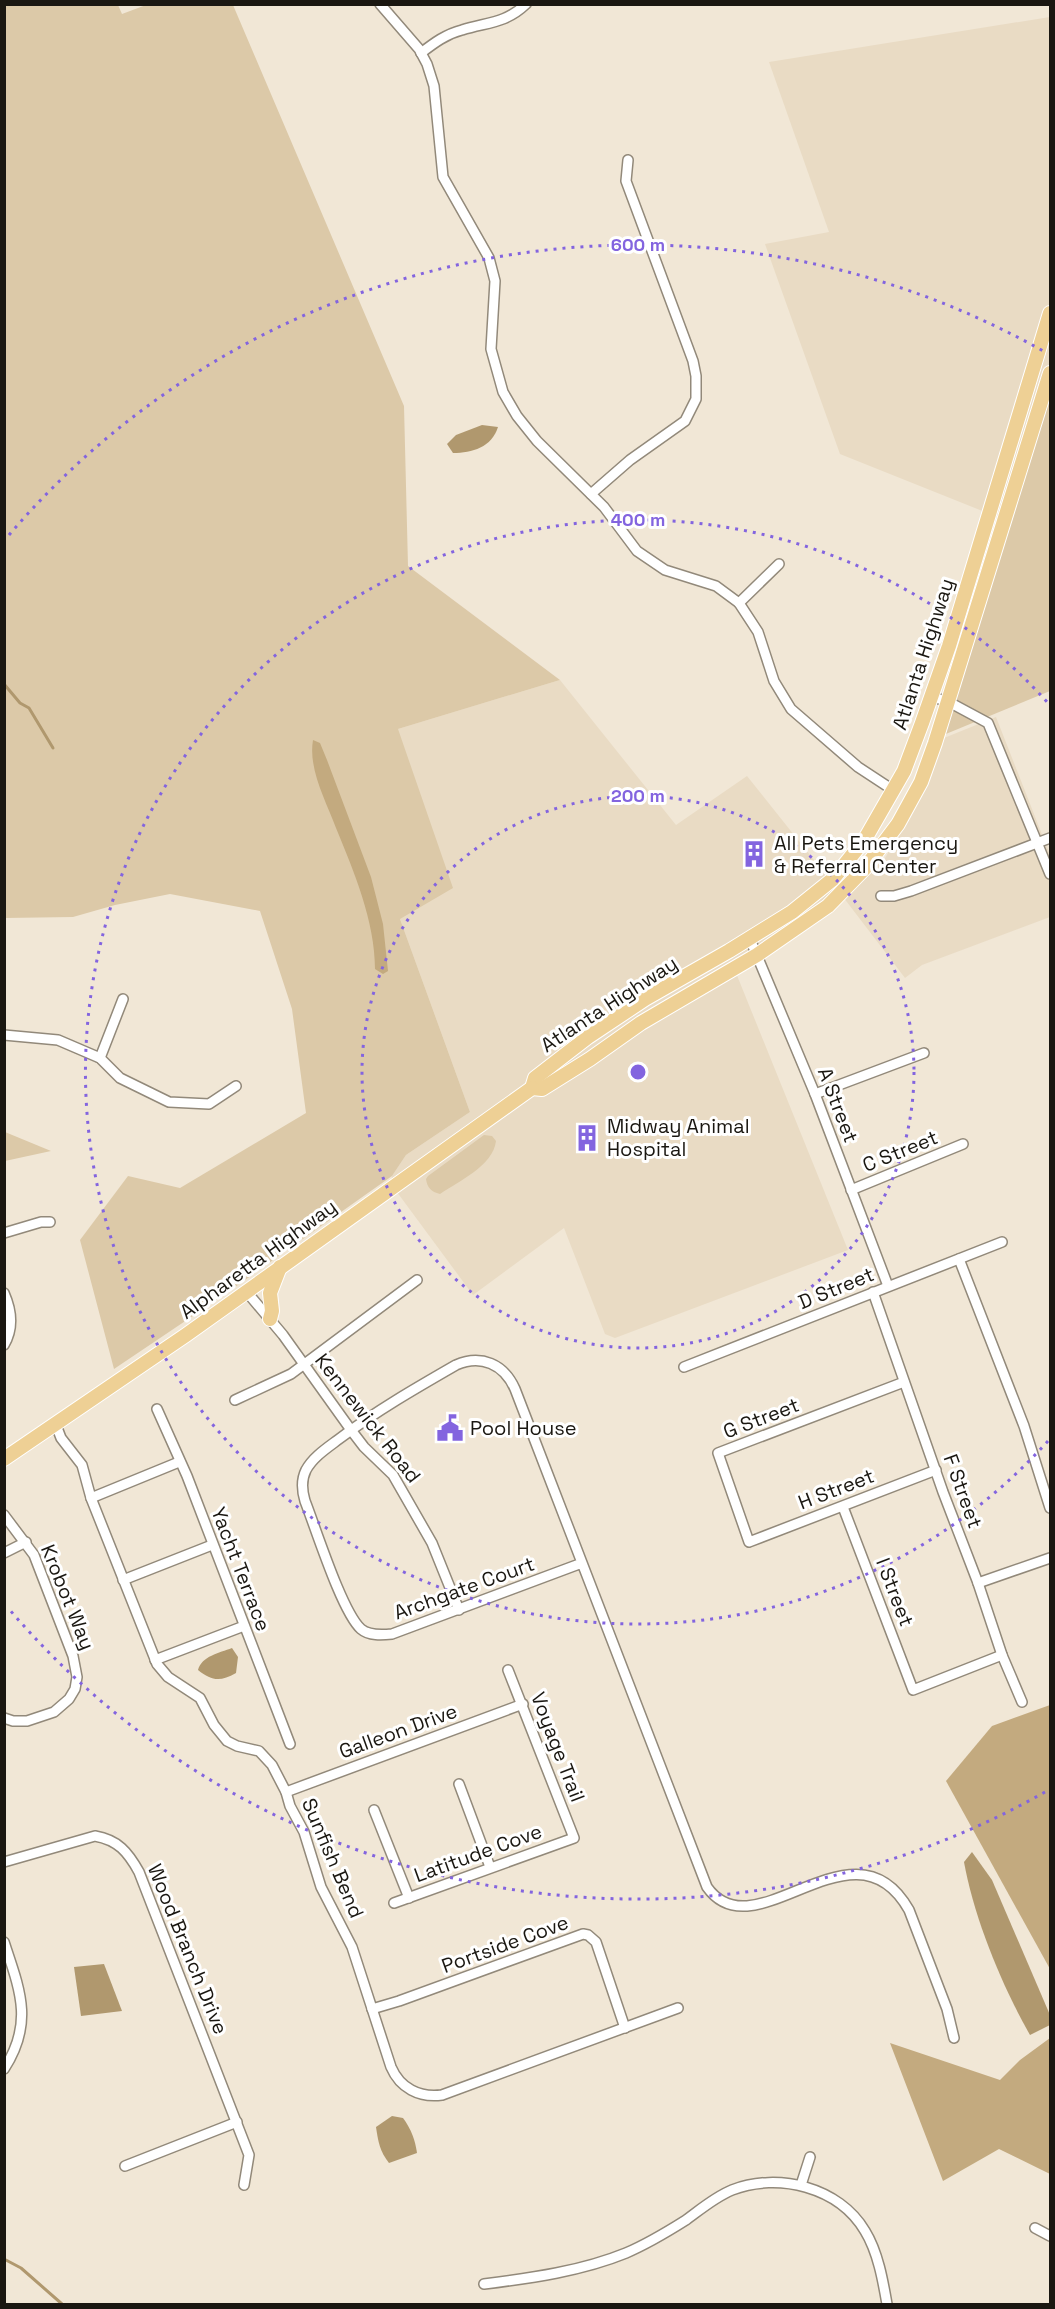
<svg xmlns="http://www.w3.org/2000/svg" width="1055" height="2309" viewBox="0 0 1055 2309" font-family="'Space Grotesk',sans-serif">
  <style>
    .built { fill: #e9dbc4 }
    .green { fill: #dcc9a8 }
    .forest { fill: #c3aa7f }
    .water { fill: #b0986e }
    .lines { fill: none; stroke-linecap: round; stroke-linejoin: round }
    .stream { stroke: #b0986e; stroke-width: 3 }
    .street-casing { stroke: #92897a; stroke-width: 12 }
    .primary-casing { stroke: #fff; stroke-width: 16 }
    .street { stroke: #fff; stroke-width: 9 }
    .primary { stroke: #eed095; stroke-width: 14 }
    .ring { fill: none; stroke: #8364df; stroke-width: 3; stroke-dasharray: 3 6 }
    .labels { text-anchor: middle; stroke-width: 6; stroke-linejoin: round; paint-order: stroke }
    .street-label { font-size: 20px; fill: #1a1711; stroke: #fff }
    .poi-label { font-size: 20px; fill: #1a1711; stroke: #fff; text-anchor: start }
    .centre { fill: #8364df; stroke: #fff; stroke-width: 3 }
    .ring-label { font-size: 18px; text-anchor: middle; font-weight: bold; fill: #8364df; stroke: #fff; stroke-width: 6; stroke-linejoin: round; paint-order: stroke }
  </style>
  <rect width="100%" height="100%" fill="#f1e7d6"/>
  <g class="built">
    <path d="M1050,17v373l-40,132 -170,-68 -75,-210 64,-12 -60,-170z"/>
    <path d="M560,680l116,145 71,-49 90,113 47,-29 28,-49 32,-73 52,-21 54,138v62l-128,48 -17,13 -68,-89 -103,79 114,282 -233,88 -10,-4 -41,-106 -91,67 -82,-111 1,-8 14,-21 64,-43 -70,-193 -2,-190z"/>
  </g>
  <g class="green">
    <path d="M4,5h114l4,9 24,-9h87l171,401 4,160 152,114 -162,49 55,159 -53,31 70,193 -64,43 -14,21 -174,123 -104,70 -34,-129 48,-64 52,12 126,-75 -14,-104 -32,-98 -90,-17 -55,11 -42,12 -68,1z"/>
    <path d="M1050,386v305l-109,45z"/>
    <path d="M5,1132l46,19 -46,10z"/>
    <path d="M484,1135l8,1 4,5c-3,25 -37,40 -56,53 -9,-2 -13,-7 -14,-15l2,-3z"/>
  </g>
  <g class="forest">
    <path d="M313,740l7,3 7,17 44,117 12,47 5,47 -5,3 -8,-5c0,-48 -21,-97 -39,-141 -10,-27 -28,-59 -23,-88z"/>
    <path d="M1050,1705v264l-104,-188 46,-55z"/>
    <path d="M1050,2038v136l-51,-25 -56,32 -53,-138 110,37 20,-20z"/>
  </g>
  <g class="water">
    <path d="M482,425l16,2c-6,20 -26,26 -45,26l-6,-9 9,-9z"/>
    <path d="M232,1648l6,9 -2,16c-16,9 -24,8 -38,-3 4,-14 21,-17 34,-22z"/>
    <path d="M972,1852l20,28 58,135v10l-20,10c-28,-49 -56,-117 -66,-173z"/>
    <path d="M104,1964l18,47 -41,5 -7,-49z"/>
    <path d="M392,2116l11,2c8,11 12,21 14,35l-28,10c-9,-11 -11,-22 -13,-36z"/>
  </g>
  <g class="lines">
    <g class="stream">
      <path d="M4,684l16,19 9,5 24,40"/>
      <path d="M4,2259l17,9 41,36"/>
    </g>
    <defs>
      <g id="street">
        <path d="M380,4l39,45 8,15 7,22 9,91 46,81 6,23 -4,68 12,43 14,24 20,25 67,66 33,44 28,19 51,16 23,17 19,29 16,49 17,28 67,58 35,23"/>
        <path d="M421,53c13,-10 25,-19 41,-23 25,-8 43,-6 64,-26"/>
        <path d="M591,494l39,-34 55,-39 11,-22v-23l-3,-15 -67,-180 2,-21"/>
        <path d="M739,603l40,-39"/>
        <path d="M931,697l16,4 41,22 62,151"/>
        <path d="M881,896h13l17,-5 139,-53"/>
        <path d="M750,939l65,155 73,192"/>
        <path d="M4,1035l54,5 42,18 20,20 49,24 40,2 27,-18"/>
        <path d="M100,1058l23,-59"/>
        <path d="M815,1094l109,-41"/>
        <path d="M851,1190l112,-46"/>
        <path d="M4,1233l37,-11h9"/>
        <path d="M959,1259l65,167 26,82"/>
        <path d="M246,1291l37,44 68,95 13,17 29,28 39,68 27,67"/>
        <path d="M873,1292l70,200 35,91 24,72 20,47"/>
        <path d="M4,1293c8,18 10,35 0,52"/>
        <path d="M684,1367l318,-125"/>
        <path d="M904,1382l-186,71 31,89 187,-72"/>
        <path d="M235,1400l56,-26 126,-94"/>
        <path d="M157,1409l30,67 103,268"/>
        <path d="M56,1425l5,13 21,27 9,33 66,166 11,13 32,21 14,27 13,16 10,5 22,5 13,14 14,27 4,14 14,26 17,55 31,60 39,120c9,21 28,31 51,28l236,-87"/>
        <path d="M91,1498l88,-36"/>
        <path d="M843,1507l70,183 89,-35"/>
        <path d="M4,1515l30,40 39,101 4,21 -2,12 -6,10 -15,13 -27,9h-14l-9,-3"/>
        <path d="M4,1553l22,-11"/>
        <path d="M582,1563l-190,71c-10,1 -23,2 -31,-5 -19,-17 -45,-100 -56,-128 -3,-10 -4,-21 1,-31 7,-13 21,-22 33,-31 37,-28 77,-51 117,-74 25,-11 48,-1 59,24l192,498c48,68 147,-75 202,23l38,99 7,29"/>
        <path d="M123,1580l89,-35"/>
        <path d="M978,1583l72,-25"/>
        <path d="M155,1660l89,-34"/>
        <path d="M459,1784l31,83"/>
        <path d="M286,1792l237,-88"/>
        <path d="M374,1810l35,88"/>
        <path d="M4,1862l91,-26c23,4 33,16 44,36l110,283 -5,30"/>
        <path d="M394,1903l180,-65 -66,-168"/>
        <path d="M4,1942c16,48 30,81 0,127"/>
        <path d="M372,2009l27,-8 184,-67 5,1 8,7 29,86"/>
        <path d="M125,2166l112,-44"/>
        <path d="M801,2185l9,-28"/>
        <path d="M1035,2228l15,8"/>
        <path d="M484,2284c48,-6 98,-13 142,-31 21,-9 41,-21 60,-33 15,-11 29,-23 46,-30 46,-18 107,-3 133,41 13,21 18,50 22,73"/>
      </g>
      <g id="primary">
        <path d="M532,1088l3,-10 53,-41 57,-38 84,-48 63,-39 41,-33 32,-40 39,-68 18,-48 27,-77 101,-333"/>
        <path d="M532,1088l10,1 48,-30 51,-36 116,-68 71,-49 37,-38 33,-44 23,-42 14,-39 115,-370"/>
        <path d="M270,1319l2,-8 -2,-18 10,-26"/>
        <path d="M4,1459l182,-124 346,-247"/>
      </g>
    </defs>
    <use href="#street" class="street-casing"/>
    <use href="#primary" class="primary-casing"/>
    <use href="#street" class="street"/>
    <use href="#primary" class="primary"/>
  </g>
  <g class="ring">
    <circle cx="638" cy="1072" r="276"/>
    <path d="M1048 1441A552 552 0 1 1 1048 703"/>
    <path d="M1045 1792A827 827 0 0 1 9 1609M9 535A827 827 0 0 1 1045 352"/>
  </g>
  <defs>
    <symbol id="building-bare" viewBox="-9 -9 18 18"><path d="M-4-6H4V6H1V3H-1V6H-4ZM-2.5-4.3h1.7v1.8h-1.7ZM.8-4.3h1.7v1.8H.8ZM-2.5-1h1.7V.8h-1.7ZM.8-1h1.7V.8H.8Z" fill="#8364df" stroke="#fff" stroke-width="2.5" paint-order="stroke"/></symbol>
    <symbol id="civic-bare" viewBox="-9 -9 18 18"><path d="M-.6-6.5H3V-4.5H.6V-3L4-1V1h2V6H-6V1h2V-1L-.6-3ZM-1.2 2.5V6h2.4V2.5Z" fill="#8364df" stroke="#fff" stroke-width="2.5" paint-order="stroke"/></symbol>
  </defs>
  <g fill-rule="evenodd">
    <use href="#building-bare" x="735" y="835" width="38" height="38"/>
    <use href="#building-bare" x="568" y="1119" width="38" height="38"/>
    <use href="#civic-bare" x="431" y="1409" width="38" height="38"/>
  </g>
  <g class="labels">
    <g class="street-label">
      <text transform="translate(923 654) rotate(-72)" y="7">Atlanta Highway</text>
      <text transform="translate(609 1004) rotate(-33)" y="7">Atlanta Highway</text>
      <text transform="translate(838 1105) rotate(69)" y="7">A Street</text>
      <text transform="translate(900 1151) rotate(-22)" y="7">C Street</text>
      <text transform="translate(258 1259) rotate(-36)" y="7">Alpharetta Highway</text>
      <text transform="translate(836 1288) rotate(-22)" y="7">D Street</text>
      <text transform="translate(368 1418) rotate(52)" y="7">Kennewick Road</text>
      <text transform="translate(761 1418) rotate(-21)" y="7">G Street</text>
      <text transform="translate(836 1489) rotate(-21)" y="7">H Street</text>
      <text transform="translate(963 1491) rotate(70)" y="7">F Street</text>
      <text transform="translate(241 1569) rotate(69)" y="7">Yacht Terrace</text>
      <text transform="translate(464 1588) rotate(-20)" y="7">Archgate Court</text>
      <text transform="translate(895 1592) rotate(69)" y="7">I Street</text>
      <text transform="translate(68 1597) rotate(68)" y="7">Krobot Way</text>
      <text transform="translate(398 1731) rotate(-20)" y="7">Galleon Drive</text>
      <text transform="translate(558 1747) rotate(69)" y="7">Voyage Trail</text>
      <text transform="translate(478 1853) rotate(-20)" y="7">Latitude Cove</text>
      <text transform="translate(333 1858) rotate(67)" y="7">Sunfish Bend</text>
      <text transform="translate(505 1944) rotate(-20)" y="7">Portside Cove</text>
      <text transform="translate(188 1949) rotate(68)" y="7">Wood Branch Drive</text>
    </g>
    <g class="poi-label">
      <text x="774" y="850">All Pets Emergency<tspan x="774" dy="23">&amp; Referral Center</tspan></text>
      <text x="607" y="1133">Midway Animal<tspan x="607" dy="23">Hospital</tspan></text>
      <text x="470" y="1435">Pool House</text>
    </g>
  </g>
  <circle cx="638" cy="1072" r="9" class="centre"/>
  <g class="ring-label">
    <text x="638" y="251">600 m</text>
    <text x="638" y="526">400 m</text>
    <text x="638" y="802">200 m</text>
  </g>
  <rect width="1055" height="2309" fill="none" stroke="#1a1711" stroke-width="12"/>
</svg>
